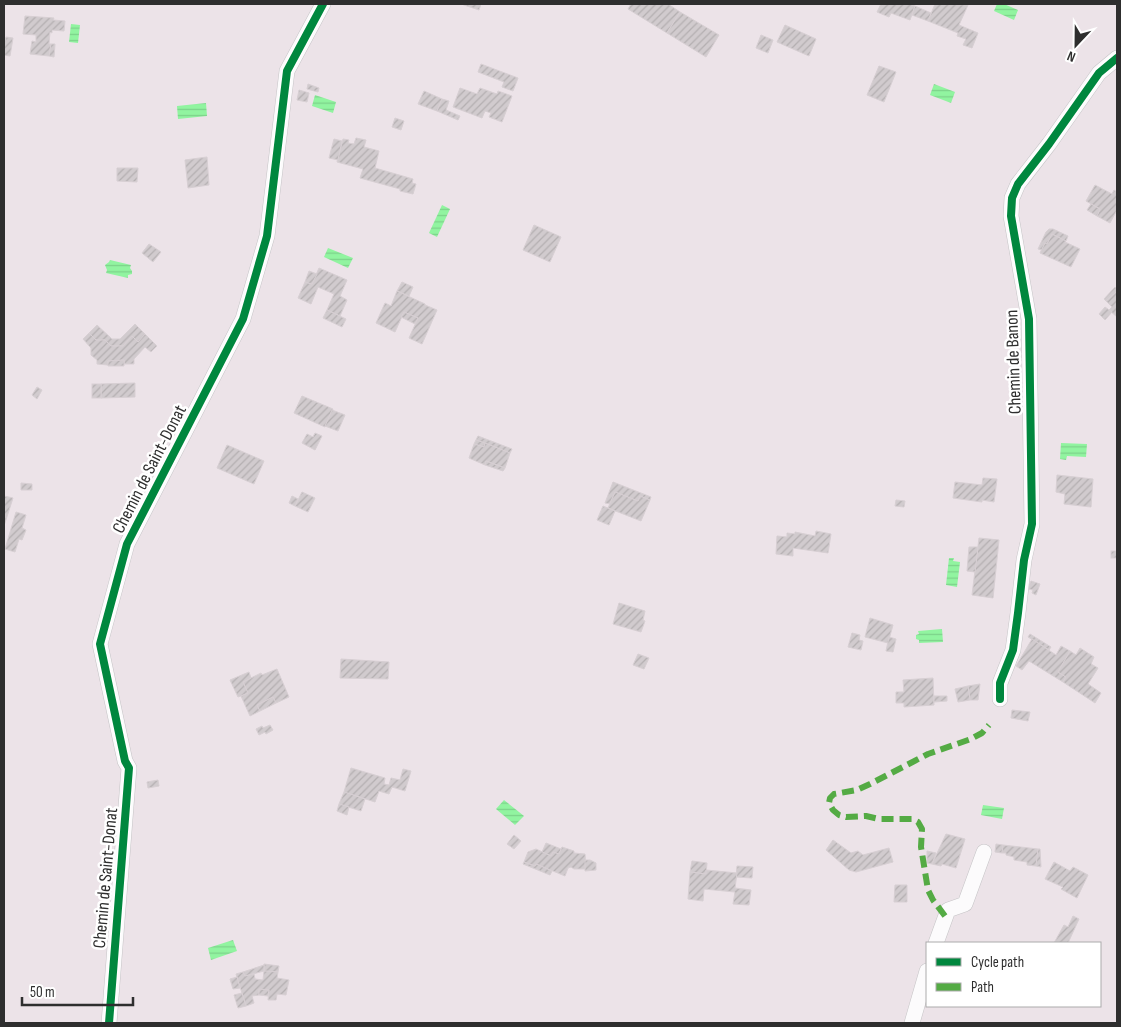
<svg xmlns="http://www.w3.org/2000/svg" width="1121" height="1027" viewBox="0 0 1121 1027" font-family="'Sofia Sans Condensed',sans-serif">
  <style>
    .water { fill: url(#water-rules) }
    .building { fill: url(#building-hatch); stroke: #d7cfd3 }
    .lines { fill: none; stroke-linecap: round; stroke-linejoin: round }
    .minor-casing { stroke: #c5c4c6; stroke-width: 16 }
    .minor { stroke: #fcfbfc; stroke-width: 15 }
    .quiet { stroke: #54ab44; stroke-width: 6; stroke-dasharray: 12 6; stroke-linecap: butt }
    .cycleway-casing { stroke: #fff; stroke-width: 11 }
    .cycleway { stroke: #00873e; stroke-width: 8 }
    .labels { text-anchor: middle; stroke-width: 5; stroke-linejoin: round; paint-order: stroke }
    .street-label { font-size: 18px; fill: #2e2e2e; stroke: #fff }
  </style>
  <defs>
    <pattern id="water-rules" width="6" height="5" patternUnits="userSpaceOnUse" patternTransform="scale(1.25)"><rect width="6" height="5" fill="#91f4a0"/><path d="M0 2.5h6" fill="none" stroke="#7dd28a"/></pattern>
    <pattern id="building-hatch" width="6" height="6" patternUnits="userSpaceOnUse" patternTransform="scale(1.25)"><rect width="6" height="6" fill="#d1cbce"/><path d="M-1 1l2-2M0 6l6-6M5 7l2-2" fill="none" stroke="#b4afb1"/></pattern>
  </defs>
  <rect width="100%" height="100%" fill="#ece3e8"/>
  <g class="water">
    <path d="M997,4h7l14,6 -4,10 -20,-9z"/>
    <path d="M71,24l9,1 -2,18 -9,-1z"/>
    <path d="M934,84l21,8 -4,11 -21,-8z"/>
    <path d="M315,95l21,7 -3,11 -21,-7z"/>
    <path d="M206,103l1,13 -29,3 -1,-13z"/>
    <path d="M442,205l8,4 -13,28 -8,-4z"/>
    <path d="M328,248l25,10 -5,10 -24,-11z"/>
    <path d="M110,260l21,5 -1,3 2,3v3l-4,1v3l-22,-5 1,-3 -2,-5 4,-3z"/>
    <path d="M1061,443l26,1 -1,13 -19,-1 -1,4 -6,-1z"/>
    <path d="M949,558h5l-1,3 7,1 -3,25 -11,-2z"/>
    <path d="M942,629l1,13 -24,1v-3l-3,-1v-4l3,-1 -1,-3z"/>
    <path d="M504,800l20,16 -9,9 -19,-16z"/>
    <path d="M983,805l21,3 -2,11 -21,-4z"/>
    <path d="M233,940l4,11 -26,9 -3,-12z"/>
  </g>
  <g class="building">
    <path d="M461,4h20l-2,6z"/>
    <path d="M631,4h37l12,8 -13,21 -39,-24z"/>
    <path d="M881,4h28l6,2 -5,14 -19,-7 -2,4 -12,-5z"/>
    <path d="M935,4l33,1 -9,20 19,8 -6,15 -9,-3 3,-6 -9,-3 1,-3 -30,-12z"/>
    <path d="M915,6l16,7 -3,8 -16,-6z"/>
    <path d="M680,12l39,23 -13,22 -39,-24z"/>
    <path d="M25,16l29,2 -1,2 12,1 -1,10 -12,-1v3l-2,-1 -1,12h2l-2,12 -19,-2 2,-13 4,1v-7l-13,-1z"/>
    <path d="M785,25l31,14 -7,17 -32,-14z"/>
    <path d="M761,35l12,5 -5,13 -12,-5z"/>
    <path d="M6,37l7,1 -3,18 -6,-1v-14h1z"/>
    <path d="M51,44h4l-1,13 -5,-1z"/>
    <path d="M481,64l37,14 -5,13 -11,-4 2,-5 -26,-10z"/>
    <path d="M879,66l17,6 -12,30 -17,-7z"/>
    <path d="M308,84l11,4 -1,4 -11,-3z"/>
    <path d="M460,88l17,6 3,-6 17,6 1,-3 14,5 -10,26 -13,-5 2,-4 -6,-2 -3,7 -29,-11z"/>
    <path d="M299,90l10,3 -2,9 -10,-2z"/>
    <path d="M424,91l18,8 -5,12 -19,-7z"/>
    <path d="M442,99l7,2 -3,9 14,6 -2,4 -21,-9z"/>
    <path d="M395,118l9,3 -3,9 -9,-3z"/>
    <path d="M356,138l10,2 -2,7 15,4 -4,17 38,11 -1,4 4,1 -3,10 -13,-3v-2l-40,-11 3,-9 -26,-7 6,-23 6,1 -1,3 6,1z"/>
    <path d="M334,139l8,2 -4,19 -9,-2z"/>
    <path d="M207,157l2,28 -21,3 -3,-28z"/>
    <path d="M117,168h21l-1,14 -20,-1z"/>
    <path d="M1095,185l17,9 2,-4 3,2v18l-7,13 -13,-7 3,-7 -14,-8z"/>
    <path d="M1091,204l9,5 -3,7 -10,-6z"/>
    <path d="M534,225l27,12 -11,25 -27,-12z"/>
    <path d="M1049,229h4l15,7 -2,5 -14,-7 -5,10 -2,-1 -3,7 -4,-1 8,-17z"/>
    <path d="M1052,234l14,7 -1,1 15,7 -9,18 -31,-14 5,-10 2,1z"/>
    <path d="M149,244l12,8 -8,10 -11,-9z"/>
    <path d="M319,268l28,12 -7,16 7,4 -7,16 -13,-6 7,-16 -16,-7 -7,17 -13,-6 7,-16 7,2z"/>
    <path d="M309,271l8,3 -5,10 -7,-2z"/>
    <path d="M402,282l11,5 -4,9 -12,-5z"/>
    <path d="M1115,287l2,2v4l-1,-1 -10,9 -2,-2z"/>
    <path d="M397,291l28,13v1l12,5 -15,34 -13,-6 9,-20 -14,-6 -9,20 -19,-9 9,-20 6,3z"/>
    <path d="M1116,292l1,1v24l-8,-7 3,-3 -6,-6z"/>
    <path d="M1105,307l7,5 -7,8 -6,-6z"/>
    <path d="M327,310l19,9 -4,8 -19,-9z"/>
    <path d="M404,312l14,6 -3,6 -14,-7z"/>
    <path d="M135,324l10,10 -7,8 -6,-6 -9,10h-12l-6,-6h-9l-7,-7 8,-8 15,14h8z"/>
    <path d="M89,333l7,7h9l6,6h12l9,-10 6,6 7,-8 12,12 -6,6 -6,-5 -11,12v5h-10v-4l-16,1v4l-11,-1v-4l-6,-5v-7l-8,-9z"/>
    <path d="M124,360v6h-16v-5z"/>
    <path d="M135,383v14l-34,1v-14z"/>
    <rect x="92" y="384" width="9" height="14"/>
    <path d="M37,387l5,3 -5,9 -5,-4z"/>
    <path d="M302,396l31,13 -8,18 -31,-14z"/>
    <path d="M332,410l13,5 -7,16 -13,-5z"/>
    <path d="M315,433l7,3 -7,14 -13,-7 5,-9 6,3z"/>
    <path d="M478,436l34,13 -2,4 -34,-13z"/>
    <path d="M476,440l9,3 -1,4 -10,-3z"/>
    <path d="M485,443l25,10 -5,15 -19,-7 -1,4 -16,-7 5,-14 10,3z"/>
    <path d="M227,445l37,16 -10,23 -37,-16z"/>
    <path d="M486,461l19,7 -2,3 -18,-6z"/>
    <path d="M1057,475l36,4 -2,28 -27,-3 1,-10 -9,-2z"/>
    <path d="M983,478l14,1 -3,23 -12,-2v2l-29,-4 2,-16 27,3z"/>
    <path d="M613,482l38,15 -1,3 -10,-4 -2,5 -23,-9 -5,12 -5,-1z"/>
    <path d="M21,483l11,1v6h-11z"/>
    <path d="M302,492l13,6 -7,14 -13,-6z"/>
    <path d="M615,492l23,9 2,-5 10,4 -9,21 -33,-13z"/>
    <path d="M4,496l9,2 -9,28z"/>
    <path d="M292,496l6,3 -3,7 -6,-3z"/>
    <path d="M896,500l9,1 -1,6 -9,-1z"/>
    <path d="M603,506l12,5 -6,14 -12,-5z"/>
    <path d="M16,512l10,3 -4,13 4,2 -4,10 -3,-1 -4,13 -10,-3z"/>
    <path d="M816,531l15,3 -3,19 -35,-5v8l-17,-2 1,-18 10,1v-4l8,1v-2l20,4z"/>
    <path d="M979,538l20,2 -6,58 -21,-3z"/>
    <path d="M969,547h9l-3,25 -8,-1z"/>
    <rect x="1111" y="551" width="6" height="7"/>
    <path d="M1031,581l9,3 -4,11 -4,-2 1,-3 -5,-1z"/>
    <path d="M619,603l26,8 -2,9 2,1 -4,11 -28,-8z"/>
    <path d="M870,618l23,7 -5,18 -23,-6z"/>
    <path d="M852,633l8,2 -1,5 4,1 -2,9 -13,-3z"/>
    <path d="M1030,634l21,13 -2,3 -21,-13z"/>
    <path d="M889,637l7,2 -3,13 -7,-1z"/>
    <path d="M1032,639l24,16 5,-9 9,5 -12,21 8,5 -3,5 -34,-21 -7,9 -6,-4z"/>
    <path d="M1080,648l14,9 -3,7 7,4 -10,16 13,9 -6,10 -32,-21 3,-5 -8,-5 12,-21 6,4z"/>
    <path d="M638,654l11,4 -5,11 -11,-4z"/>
    <path d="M341,659l48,3 -1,17 -48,-1z"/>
    <path d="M277,669l12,28 -13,6 -3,-6 -16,8 3,6 -10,5 -9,-20 7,-3 -5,-11 18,-9 1,2z"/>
    <path d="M249,672l2,6 -8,4 5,11 -10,4 -8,-17z"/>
    <path d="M933,678l1,27 -30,2v-4h-8v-11h8l-1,-12z"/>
    <path d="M980,684l-2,16h-8l-2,-14z"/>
    <path d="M968,686l2,14 -12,2 -3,-13z"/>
    <path d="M934,696h13v5l-13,1z"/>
    <path d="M273,697l3,6 -16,8 -3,-6z"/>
    <path d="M1012,710l18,2 -2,9 -17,-3z"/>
    <path d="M270,725l3,5 -7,4 -1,-2 -6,3 -3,-6 6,-3 1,2z"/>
    <path d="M351,768l34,10 -1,6 5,1 2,-7 9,2 3,-11 8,2 -6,20 -13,-4 -3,7 -10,-3 -4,11 -31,-10z"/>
    <path d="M158,780l1,6 -11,2 -1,-6z"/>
    <path d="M344,792l21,7 -4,12 -22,-7z"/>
    <path d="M339,804l10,3 -2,8 -10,-4z"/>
    <path d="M946,834l19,5 -9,29 -14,-4 -1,2 -9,-2z"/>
    <path d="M514,835l7,6 -7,8 -7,-5z"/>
    <path d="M833,840l18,13 7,-2 5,4 26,-7 4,14 -37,10 -7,-2 -23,-20z"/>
    <path d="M546,843l15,6 -2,5 -6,-2 -2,4 -9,-4z"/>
    <path d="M996,844l7,1 -1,8 -7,-1z"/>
    <path d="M1003,845l35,4 -2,17 -9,-1v-3l-13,-2v-3l-8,-2v-2h-4z"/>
    <path d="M562,847l12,4v2l11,1 1,15h-12l-3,-2 -3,1 -3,8 -29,-12 -1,2 -11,-4 4,-10 8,-3 15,7 2,-4 6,2z"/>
    <path d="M1038,849h2l1,18 -5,-1z"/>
    <path d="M927,851l9,2 -4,11 -5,-1z"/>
    <path d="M585,860h5l6,3v7l-11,1z"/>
    <path d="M692,861l15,2 -1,11 -16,-2z"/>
    <path d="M524,862l11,4 1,-2 16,7 -2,4 -27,-11z"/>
    <path d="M1054,862l16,9 3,-4 15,8 -11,23 -16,-9 2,-2 -18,-8z"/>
    <path d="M737,866l16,1 -1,11 -16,-1z"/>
    <path d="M706,870l31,3 -2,15 16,2 -2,15 -16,-1 2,-12 -31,-3 -1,12 -15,-2 2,-27 16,2z"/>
    <path d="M895,885h12v17h-13z"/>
    <path d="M1073,916l6,3 -11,24h-14l10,-18 4,2z"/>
    <path d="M264,964l15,2 -1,6 -14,-1z"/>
    <path d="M264,965v6l-19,5 -2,-4z"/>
    <path d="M264,971l14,1 -1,6 12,2 -3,15 -9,-1 -1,6h-8l1,-10 -10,-1v6l-7,1 2,7 -8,3 -10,-32 7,-2 2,4 9,-2 1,5 8,1z"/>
    <path d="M237,977l3,11 -7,1 -3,-10z"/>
    <path d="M259,989l10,1 -1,6 -9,-1z"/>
    <path d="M242,993l4,13 -8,2 -4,-13z"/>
  </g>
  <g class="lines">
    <defs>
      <g id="minor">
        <path d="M1000,699v-16l13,-33 5,-37 6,-53 8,-36 -3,-205 -18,-103 1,-18 6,-14 31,-40 50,-71 18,-15"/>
        <path d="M936,943l12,-33 17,-6 19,-52"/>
        <path d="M109,1023l20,-255 -4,-7 -25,-117 27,-100 116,-225 24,-83 20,-165 36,-67"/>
        <path d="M912,1023l15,-52"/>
      </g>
    </defs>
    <use href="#minor" class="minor-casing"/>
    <use href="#minor" class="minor"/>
    <path class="quiet" d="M945,916l-12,-16 -5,-10 -7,-43 1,-18 -4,-7 -6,-3h-33l-13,-3 -20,1 -7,-2 -6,-5 -4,-7 1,-5 4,-4 23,-4 13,-6 58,-30 43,-15 11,-6 7,-8"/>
    <defs>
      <g id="cycleway">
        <path d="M1000,699v-16l13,-33 5,-37 6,-53 8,-36 -3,-205 -18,-103 1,-18 6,-14 31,-40 50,-71 18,-15"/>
        <path d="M109,1023l20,-255 -4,-7 -25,-117 27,-100 116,-225 24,-83 20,-165 36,-67"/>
      </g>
    </defs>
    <use href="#cycleway" class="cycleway-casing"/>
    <use href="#cycleway" class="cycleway"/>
  </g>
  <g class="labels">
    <g class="street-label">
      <text transform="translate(1013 362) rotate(-92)" y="6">Chemin de Banon</text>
      <text transform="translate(149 469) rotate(-63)" y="6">Chemin de Saint-Donat</text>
      <text transform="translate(105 878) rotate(-85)" y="6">Chemin de Saint-Donat</text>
    </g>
  </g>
  <rect width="1121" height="1027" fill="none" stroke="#2e2e2e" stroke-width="10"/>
  <rect x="926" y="942" width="175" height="65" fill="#ffffff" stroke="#ababab"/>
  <rect x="936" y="958" width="25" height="8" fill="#00873e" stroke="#ababab"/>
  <text x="971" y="967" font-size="15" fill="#2e2e2e">Cycle path</text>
  <rect x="936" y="983" width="25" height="8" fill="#54ab44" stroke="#ababab"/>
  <text x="971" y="992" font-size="15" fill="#2e2e2e">Path</text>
  <g transform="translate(1076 45) rotate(202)" stroke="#ffffff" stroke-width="4" paint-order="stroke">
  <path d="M0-4L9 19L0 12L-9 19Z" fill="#2e2e2e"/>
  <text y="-8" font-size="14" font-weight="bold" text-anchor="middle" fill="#2e2e2e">N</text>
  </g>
  <path d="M22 997v8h111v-8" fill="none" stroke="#2e2e2e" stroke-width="2.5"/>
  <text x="30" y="997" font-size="15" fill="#2e2e2e" stroke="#ffffff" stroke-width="4" paint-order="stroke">50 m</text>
</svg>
